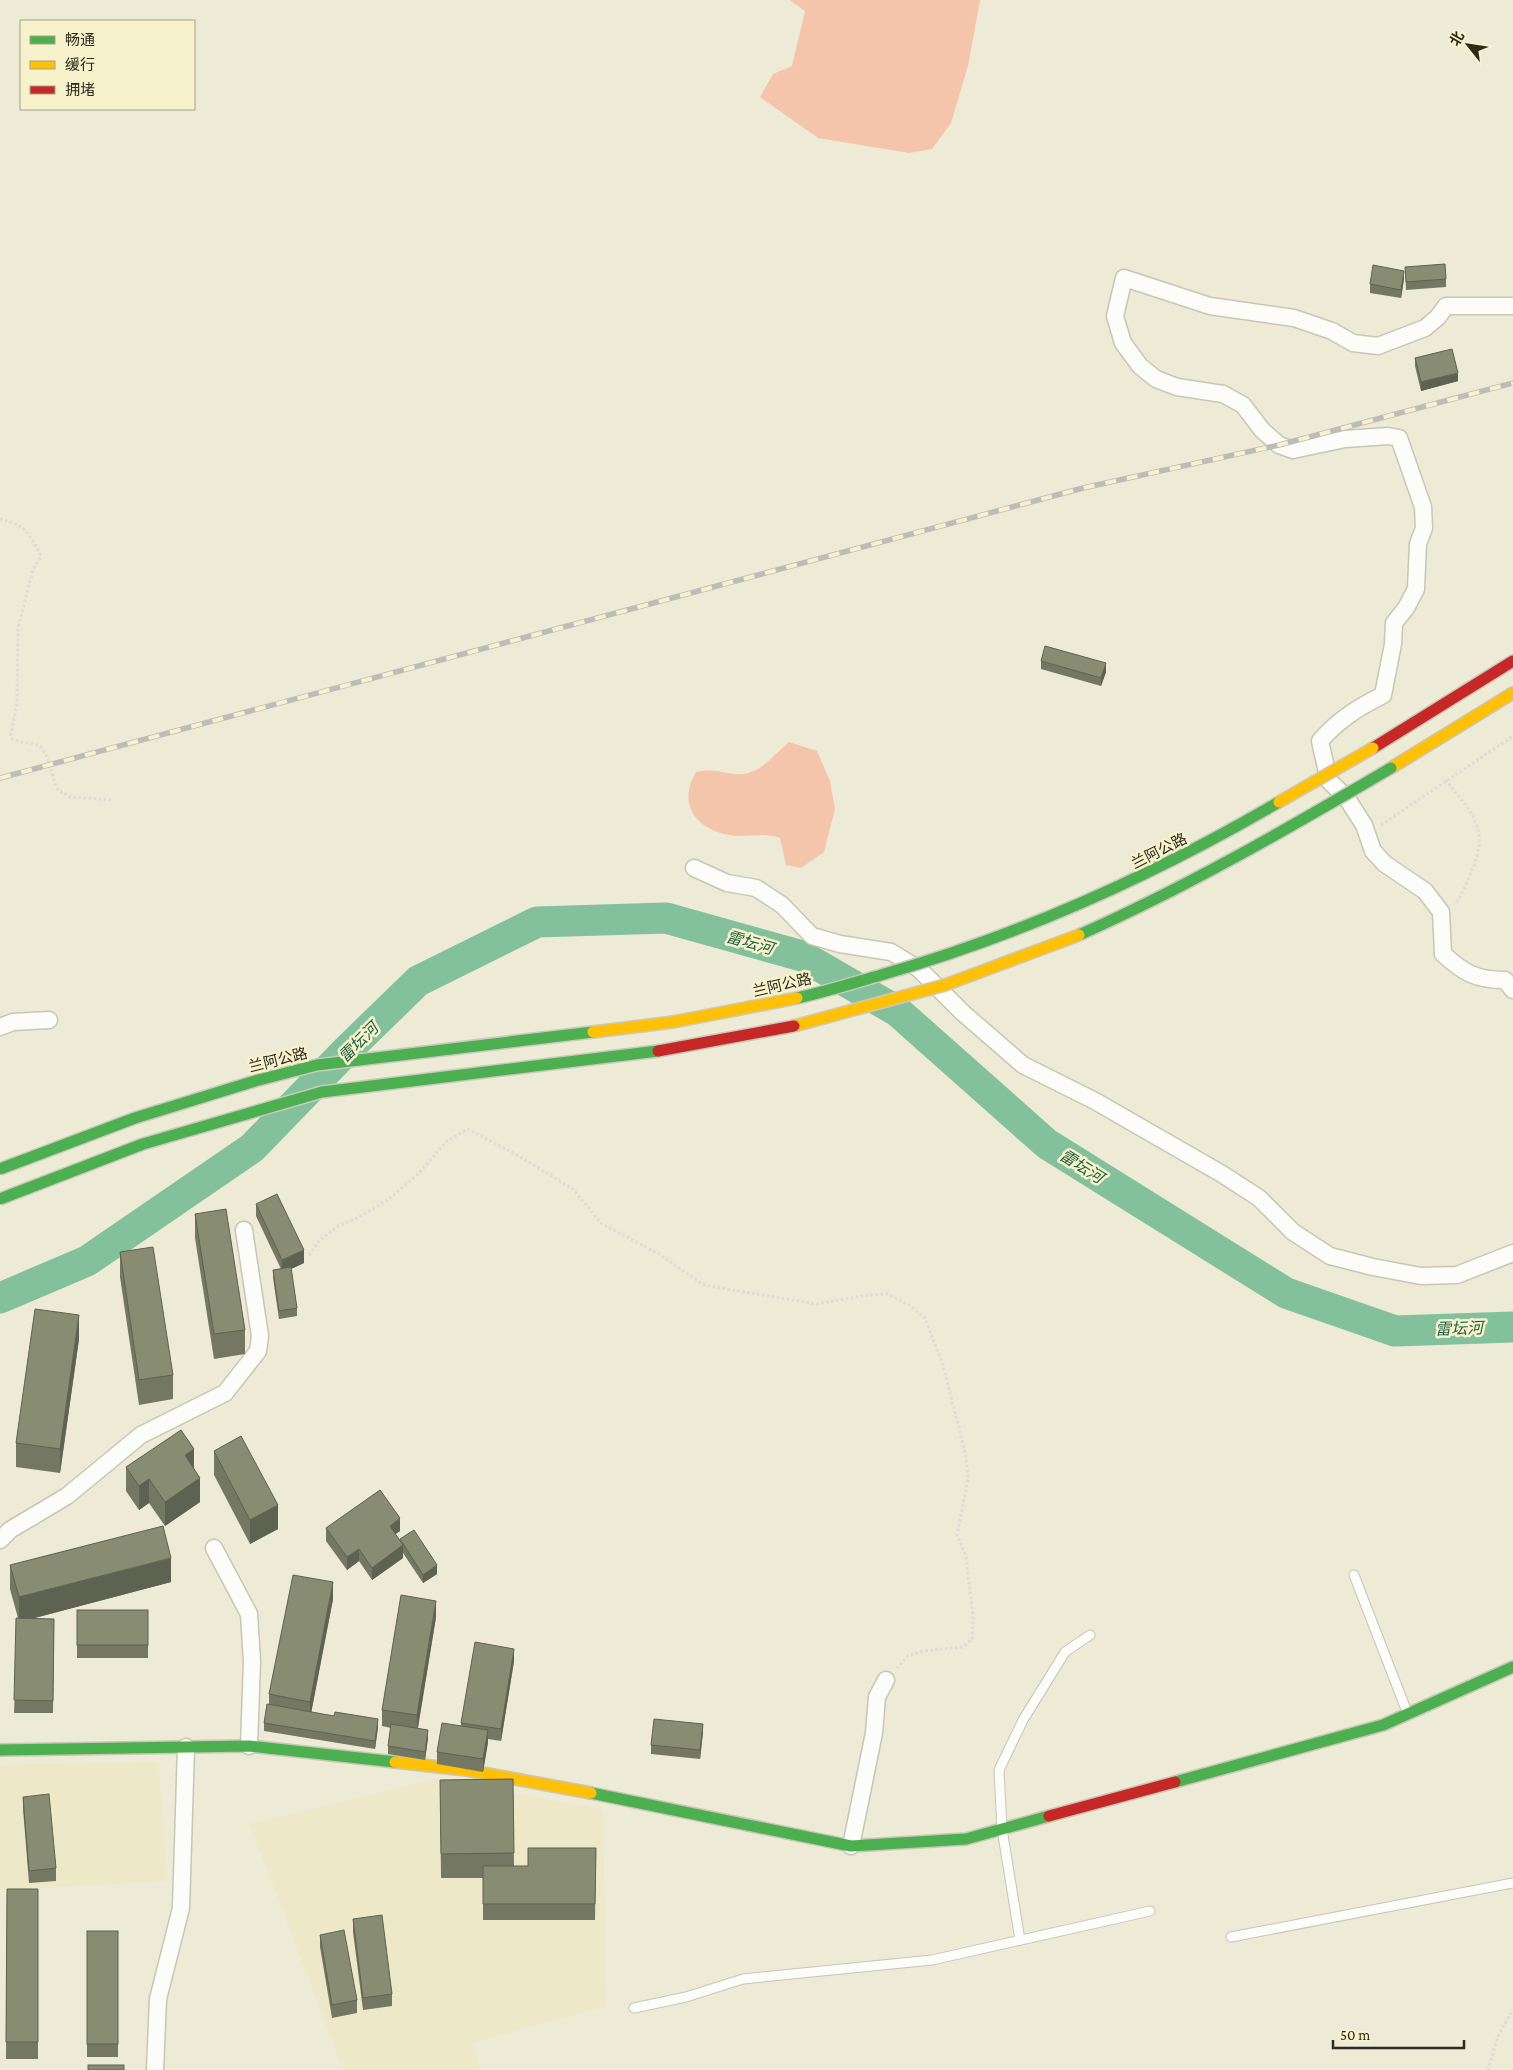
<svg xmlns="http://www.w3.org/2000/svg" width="1513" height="2070" viewBox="0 0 1513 2070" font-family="'Crimson Pro','Noto Sans SC',serif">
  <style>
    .built { fill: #ede8c7 }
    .green { fill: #f5c5ab }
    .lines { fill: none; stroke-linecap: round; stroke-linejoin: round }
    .river { stroke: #82c19b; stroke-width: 31 }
    .lane-casing { stroke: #c8c6b5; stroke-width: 11 }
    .street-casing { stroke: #c8c6b5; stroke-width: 19 }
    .fast-casing { stroke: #c8c6b5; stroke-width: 14 }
    .slow-casing { stroke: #c8c6b5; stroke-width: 14 }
    .jam-casing { stroke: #c8c6b5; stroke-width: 14 }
    .path { stroke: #dddcd5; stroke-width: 3; stroke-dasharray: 2.5 2.5; stroke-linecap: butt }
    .lane { stroke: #fcfcf9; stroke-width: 9 }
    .street { stroke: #fcfcf9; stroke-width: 16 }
    .fast { stroke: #4caf50; stroke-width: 11 }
    .slow { stroke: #ffc107; stroke-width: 11 }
    .jam { stroke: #c62828; stroke-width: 11 }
    .rail-casing { stroke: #bdbcb7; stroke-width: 5.5 }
    .rail { stroke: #f7f1cc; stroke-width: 4; stroke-dasharray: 11; stroke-linecap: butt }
    .fast-bridge-casing { stroke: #cac9bf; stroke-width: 14; stroke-linecap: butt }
    .slow-bridge-casing { stroke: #cac9bf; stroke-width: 14; stroke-linecap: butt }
    .jam-bridge-casing { stroke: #cac9bf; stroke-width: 14; stroke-linecap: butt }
    .fast-bridge { stroke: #4caf50; stroke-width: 11 }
    .slow-bridge { stroke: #ffc107; stroke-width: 11 }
    .jam-bridge { stroke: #c62828; stroke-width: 11 }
    .wall { fill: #747862 }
    .shaded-wall { fill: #5e6250 }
    .building { fill: #878c72; stroke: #5e6250 }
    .labels { text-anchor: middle; stroke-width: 5; stroke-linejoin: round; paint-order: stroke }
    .street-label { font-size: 15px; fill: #2c2a1c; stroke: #f7f1cc }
    .water-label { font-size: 16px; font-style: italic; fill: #1b5f40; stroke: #f7f1cc }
  </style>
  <rect width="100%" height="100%" fill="#edead6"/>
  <g class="built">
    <path d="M158,1762l9,119 -167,9v-125z"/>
    <path d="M436,1779l167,31 3,196 -135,37 9,27h-137l-93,-246z"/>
  </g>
  <g class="green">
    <path d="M790,0h190l-12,66 -17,57 -19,26 -23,4 -91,-15 -58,-41 13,-23 19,-8 13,-55z"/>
    <path d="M789,742l28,9 13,30 5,28 -11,43 -23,16 -15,-3 -6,-27c-15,-5 -26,-2 -42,-2 -37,-2 -63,-28 -42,-64 22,-5 30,4 48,2 17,-2 32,-21 45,-32z"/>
  </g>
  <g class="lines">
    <path class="river" d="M0,1298l87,-37 165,-113 95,-98 71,-69 119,-59 129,-4 136,38 95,55 150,133 239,149 109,38 118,-4"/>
    <defs>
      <g id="lane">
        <path d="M1354,1575l53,137"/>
        <path d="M1231,1937l282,-54"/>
        <path d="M1020,1940l-18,-111 -3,-59 24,-50 42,-68 25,-17"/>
        <path d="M634,2008l52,-11 57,-18 189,-19 218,-49"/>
      </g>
      <g id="street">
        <path d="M1513,306h-67l-8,11 -13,11 -47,18 -25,-3 -21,-12 -38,-13 -84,-12 -86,-28 -9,38 8,27 17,23 16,13 21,8 46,7 20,11 19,25 17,15 14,5 52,-11 43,-3 11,2 24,69 1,21 -6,16 -2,45 -10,19 -12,15 -1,21 -10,51c-24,12 -45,25 -63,46l9,40 17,16 18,28 9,26 12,13 40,27 16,21 2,42c21,19 33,26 62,26l8,10"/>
        <path d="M694,868l33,15 29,5 26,17 30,31 28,8 51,8 28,17 44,44 60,52 72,36 127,73 37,24 34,34 37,24 43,11 48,9 36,-1 56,-22"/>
        <path d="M0,1027l13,-5 36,-2"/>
        <path d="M0,1540l10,-10 57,-34 74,-61 84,-42 33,-42 2,-15 -16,-106"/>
        <path d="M214,1548l35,66 3,47 -3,85"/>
        <path d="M851,1846l23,-113 3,-36 9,-17"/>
        <path d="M155,2070l3,-71 23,-91 5,-161"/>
      </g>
      <g id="fast">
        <path d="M0,1750l249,-4 146,16"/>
        <path d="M1175,1782l208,-57 130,-58"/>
        <path d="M591,1793l260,53 115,-7 83,-23"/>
      </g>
      <g id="slow">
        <path d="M1391,768l122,-75"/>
        <path d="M395,1762l71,8 125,23"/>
      </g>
      <g id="jam">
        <path d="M1373,748l140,-87"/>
        <path d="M1049,1816l126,-34"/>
      </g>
    </defs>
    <use href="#lane" class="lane-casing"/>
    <use href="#street" class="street-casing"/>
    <use href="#fast" class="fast-casing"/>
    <use href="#slow" class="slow-casing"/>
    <use href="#jam" class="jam-casing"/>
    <g class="path">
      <path d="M0,519c26,5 30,16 41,37l-8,14 -15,58 -1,76 -6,31 1,4c9,4 22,4 27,7 10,6 13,33 19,44l12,7 42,3"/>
      <path d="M1445,780c30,35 46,51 24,97 -4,9 -8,21 -15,27"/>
      <path d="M1381,825l132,-89"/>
      <path d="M309,1255l10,-14 19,-15 25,-11 26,-16 29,-25 29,-33 21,-12 49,26 56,34 29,35 57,30 45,31 112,19 52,-9 19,-1 24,12 14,12 18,47 23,91 2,23 -11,56 9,21 7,60 -1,23 -9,8 -40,4 -15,5 -11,12"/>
      <path d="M1488,2070l10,-34 15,-27"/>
    </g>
    <use href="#lane" class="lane"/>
    <use href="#street" class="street"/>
    <use href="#fast" class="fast"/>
    <use href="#slow" class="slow"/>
    <use href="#jam" class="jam"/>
    <defs>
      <path id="rail" d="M0,778l1083,-290 196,-43 234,-62"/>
    </defs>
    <use href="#rail" class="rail-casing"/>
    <use href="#rail" class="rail"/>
    <defs>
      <g id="fast-bridge">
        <path d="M1079,935c108,-48 210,-107 312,-167"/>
        <path d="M797,998c28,-6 56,-15 84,-23 140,-40 273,-100 398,-173"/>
        <path d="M0,1169l135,-51 120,-37 62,-16 276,-33"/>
        <path d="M0,1199l143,-55 179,-52 336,-41"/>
      </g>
      <g id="slow-bridge">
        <path d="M1279,802l94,-54"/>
        <path d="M794,1026l151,-41 134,-50"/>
        <path d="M593,1032l80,-10 124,-24"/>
      </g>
      <path id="jam-bridge" d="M658,1051l136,-25"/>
    </defs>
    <use href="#fast-bridge" class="fast-bridge-casing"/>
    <use href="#slow-bridge" class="slow-bridge-casing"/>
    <use href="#jam-bridge" class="jam-bridge-casing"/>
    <use href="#fast-bridge" class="fast-bridge"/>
    <use href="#slow-bridge" class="slow-bridge"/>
    <use href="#jam-bridge" class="jam-bridge"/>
  </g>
  <g class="wall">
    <path d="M1405,267l41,12v8l-40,3z"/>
    <path d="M1404,279l-3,19 -31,-5v-9z"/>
    <path d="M1415,358l43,23 -37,10 -6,-25z"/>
    <path d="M1041,661l65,11 -5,14 -60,-17z"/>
    <path d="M256,1204l48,59 -13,6 6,39v8l-18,3 -6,-41v-8l8,-1 -25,-53z"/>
    <path d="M195,1214l50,116v24l-31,5 -19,-121z"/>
    <path d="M120,1252l53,123v24l-34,6 -19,-128z"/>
    <path d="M79,1339l-19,134 -44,-6v-24z"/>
    <path d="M214,1451l64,78 -28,15 -36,-69z"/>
    <path d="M126,1467l68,1 6,34 -35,24 -16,-23 -10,7 -13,-19z"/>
    <path d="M326,1528l74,3 -5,3 5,6 37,34 -14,9 -20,-30v5l-31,22 -13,-19 -12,9 -21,-29z"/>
    <path d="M10,1565l161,17 -140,37h23l-1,94h-39l4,-95 -8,-29z"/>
    <path d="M333,1599l-22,113 67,15 -3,22 -111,-18v-8l5,-18v-11z"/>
    <rect x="77" y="1610" width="71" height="48"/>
    <path d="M436,1617l-18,111 10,10 -3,22 -37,-6v-8l3,-18 -9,-2v-16z"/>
    <path d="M514,1661l-13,80 -13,-2 -5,33 -46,-8v-12l24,-26v-3z"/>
    <path d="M703,1732l-3,27 -49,-5v-9z"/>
    <path d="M513,1779l1,87h14l68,-18 -1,72h-112v-42h-42l-1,-98z"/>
    <path d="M23,1797l33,71v13l-27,2 -6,-74z"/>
    <path d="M7,1889h31v170h-32z"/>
    <path d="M353,1919l39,75v12l-29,4 -10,-78z"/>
    <rect x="87" y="1931" width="31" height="126"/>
    <path d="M320,1935l37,65v13l-25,5 -12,-71z"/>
  </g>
  <g class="shaded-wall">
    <path d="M1404,271v8l-3,19v-8z"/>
    <path d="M1458,373v8l-37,10v-9z"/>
    <path d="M1106,663v9l-5,14v-8z"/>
    <path d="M304,1250v13l-22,10v-13z"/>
    <path d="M79,1315v24l-19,134v-24z"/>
    <path d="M194,1449v24l-9,-18z"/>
    <path d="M200,1478v24l-35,24v-24z"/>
    <path d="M149,1479v24l-10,7v-24z"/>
    <path d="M278,1505v24l-28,15v-24z"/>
    <path d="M400,1518v13l-10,7v-12z"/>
    <path d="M403,1545v13l-31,22v-12z"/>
    <path d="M359,1549v12l-12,9v-13z"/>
    <path d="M171,1558v24l-152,40v-25z"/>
    <path d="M437,1565v9l-14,9v-8z"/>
    <path d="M333,1582v17l-23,120v-17z"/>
    <path d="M436,1601v16l-19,115v-17z"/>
    <path d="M514,1649v12l-13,80v-12z"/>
    <path d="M378,1719v8l-3,22v-8z"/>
    <path d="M703,1724v8l-3,27v-9z"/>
    <path d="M428,1730v8l-3,22v-8z"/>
    <path d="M488,1730v13l-5,29v-13z"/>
  </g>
  <g class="building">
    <path d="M1445,264l1,15 -40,3 -1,-15z"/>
    <path d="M1373,265l31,6 -3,19 -31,-6z"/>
    <path d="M1452,349l6,24 -37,9 -6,-24z"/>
    <path d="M1045,646l61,17 -5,15 -60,-17z"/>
    <path d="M277,1194l27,56 -22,10 -26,-56z"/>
    <path d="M226,1209l19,121 -31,4 -19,-120z"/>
    <path d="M153,1247l20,128 -34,5 -19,-128z"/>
    <path d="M291,1267l6,41 -18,3 -6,-41z"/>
    <path d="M35,1309l44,6 -19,134 -44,-6z"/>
    <path d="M181,1430l13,19 -9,6 15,23 -35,24 -16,-23 -10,7 -13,-19z"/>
    <path d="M241,1436l37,69 -28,15 -36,-69z"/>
    <path d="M380,1490l20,28 -10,8 13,19 -31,23 -13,-19 -12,8 -21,-29z"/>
    <path d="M163,1526l8,32 -152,39 -9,-32z"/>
    <path d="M414,1530l23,35 -14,10 -23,-36z"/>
    <path d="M293,1575l40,7 -23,120 -41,-8z"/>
    <path d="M401,1595l35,6 -19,114 -35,-5z"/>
    <rect x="77" y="1610" width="71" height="35"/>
    <path d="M16,1618l38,1 -1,82 -39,-1z"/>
    <path d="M475,1642l39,7 -13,80 -40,-6z"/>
    <path d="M267,1704l67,12 1,-4 43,7 -3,22 -111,-18z"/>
    <path d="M654,1719l49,5 -3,26 -49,-5z"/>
    <path d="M442,1723l46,7 -5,29 -46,-7z"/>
    <path d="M391,1724l37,6 -3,22 -37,-6z"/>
    <path d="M513,1779l1,74 -73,1 -1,-74z"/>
    <path d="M49,1794l7,74 -27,3 -6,-74z"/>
    <path d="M528,1848h68l-1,56h-112v-38h45z"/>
    <path d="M7,1889h31v153h-32z"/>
    <path d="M382,1915l10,79 -29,4 -10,-79z"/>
    <path d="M344,1930l13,70 -25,5 -12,-70z"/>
    <rect x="87" y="1931" width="31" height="113"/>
    <rect x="88" y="2065" width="36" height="5"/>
  </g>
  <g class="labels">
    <g class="street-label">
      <text transform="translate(1159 851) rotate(-27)" y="5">兰阿公路</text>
      <text transform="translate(782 985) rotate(-13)" y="5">兰阿公路</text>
      <text transform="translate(278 1060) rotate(-14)" y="5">兰阿公路</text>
    </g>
    <g class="water-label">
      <text transform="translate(750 942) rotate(16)" y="6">雷坛河</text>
      <text transform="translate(358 1042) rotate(-45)" y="6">雷坛河</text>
      <text transform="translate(1082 1166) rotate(32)" y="6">雷坛河</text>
      <text transform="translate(1459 1328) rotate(-2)" y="6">雷坛河</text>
    </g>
  </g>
  <rect x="20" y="20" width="175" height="90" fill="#f7f1cc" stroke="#a6a186"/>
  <rect x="30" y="36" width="25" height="8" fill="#4caf50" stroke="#a6a186"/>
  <text x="65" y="45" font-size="15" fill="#2c2a1c">畅通</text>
  <rect x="30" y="61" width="25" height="8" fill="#ffc107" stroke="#a6a186"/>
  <text x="65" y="70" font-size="15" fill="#2c2a1c">缓行</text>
  <rect x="30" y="86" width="25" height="8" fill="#c62828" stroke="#a6a186"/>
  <text x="65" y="95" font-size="15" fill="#2c2a1c">拥堵</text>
  <g transform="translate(1468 45) rotate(300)" stroke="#f7f1cc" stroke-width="4" paint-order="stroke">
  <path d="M0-4L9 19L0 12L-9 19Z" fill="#2c2a1c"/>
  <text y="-8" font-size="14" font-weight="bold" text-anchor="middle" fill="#2c2a1c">北</text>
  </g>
  <path d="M1333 2040v8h131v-8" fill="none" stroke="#2c2a1c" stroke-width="2.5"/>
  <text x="1340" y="2040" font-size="15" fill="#2c2a1c" stroke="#f7f1cc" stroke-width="4" paint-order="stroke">50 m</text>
</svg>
